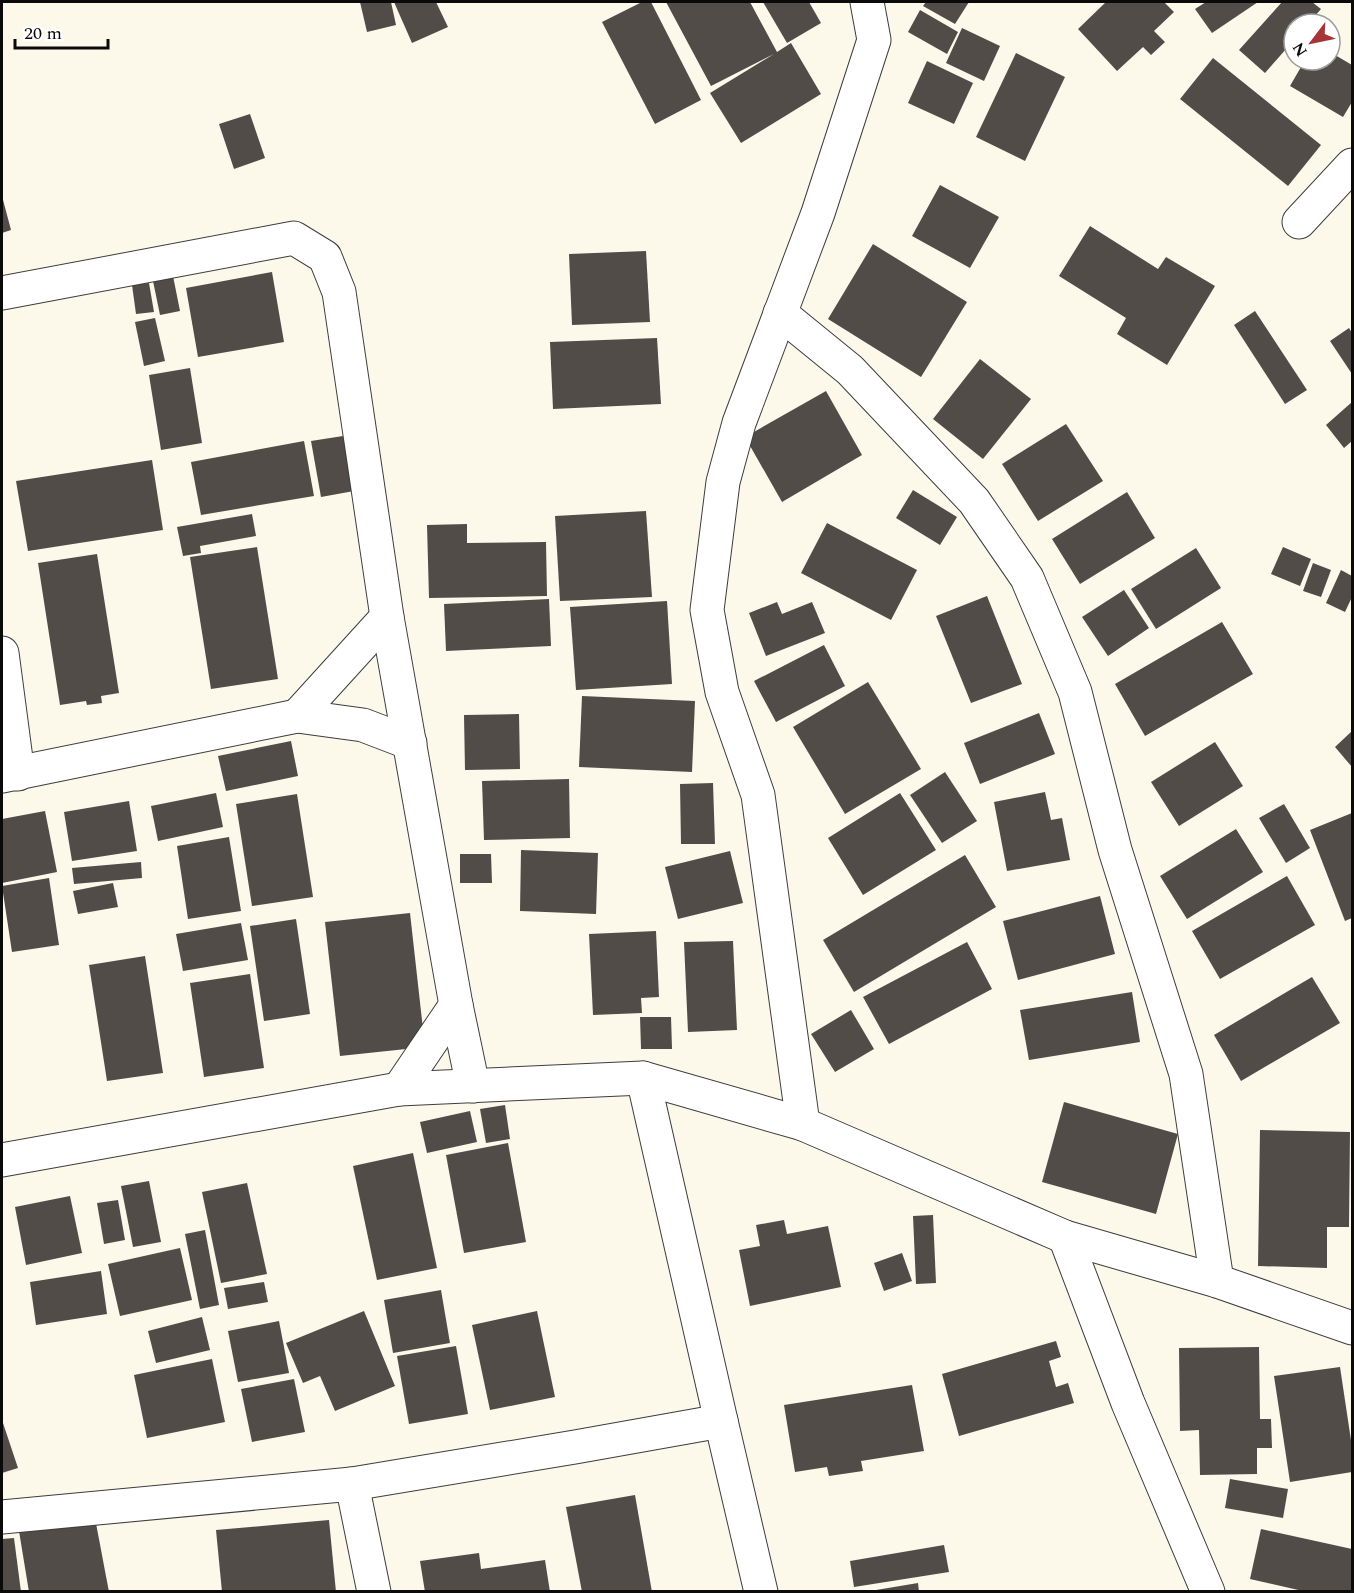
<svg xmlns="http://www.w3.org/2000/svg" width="1354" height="1593" viewBox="0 0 1354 1593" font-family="Spectral,serif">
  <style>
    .building { fill: #514c48 }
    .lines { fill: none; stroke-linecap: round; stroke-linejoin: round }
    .minor-casing { stroke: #3d3d3d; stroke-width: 35 }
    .minor { stroke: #fff; stroke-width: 33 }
  </style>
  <rect width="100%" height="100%" fill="#fcf9ea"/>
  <g class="building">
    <path d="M360,2h31l5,23 -29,7z"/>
    <path d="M394,2h42l12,25 -36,16z"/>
    <path d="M642,2h9l50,98 -46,24 -53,-102z"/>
    <path d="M666,2h84l27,50 14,-9 30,51 -80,49 -31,-50 64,-39 -63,32z"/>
    <path d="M763,2h46l12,21 -34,20z"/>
    <path d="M926,2h43l-14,22 -32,-18z"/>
    <path d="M1106,2h58l10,10 -20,19 11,11 -14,13 -8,-8 -26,24 -39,-42z"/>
    <path d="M1206,2h52l-46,31 -17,-24z"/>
    <path d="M1282,2h30l9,7 -13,15h-14v16l-29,33 -26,-23z"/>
    <path d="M920,10l38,22 -11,22 -39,-22z"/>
    <path d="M962,28l38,18 -16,35 -38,-18z"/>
    <path d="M1330,52l22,13v37l-9,15 -53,-31 15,-26h25z"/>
    <path d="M1016,53l49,24 -40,84 -49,-24z"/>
    <path d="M1213,58l108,87 -33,41 -108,-87z"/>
    <path d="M927,61l46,22 -19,41 -46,-21z"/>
    <path d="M250,114l15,44 -31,11 -15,-45z"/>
    <path d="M940,185l59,32 -29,51 -58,-32z"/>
    <path d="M2,196l9,34 -9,3z"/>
    <path d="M1090,226l68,43 8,-12 49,29 -48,79 -50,-31 9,-16 -67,-42z"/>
    <path d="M873,244l94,58 -46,75 -93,-58z"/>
    <path d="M646,251l4,71 -78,3 -3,-71z"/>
    <path d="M272,272l12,70 -86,15 -12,-69z"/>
    <path d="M173,276l7,35 -20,4 -7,-34z"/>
    <path d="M149,283l5,29 -18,2 -4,-29z"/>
    <path d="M1255,311l52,79 -22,14 -51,-79z"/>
    <path d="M155,318l10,43 -21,5 -9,-44z"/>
    <path d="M1349,328l3,5v41l-22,-33z"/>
    <path d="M657,338l4,66 -108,5 -3,-67z"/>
    <path d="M980,359l51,40 -48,60 -50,-40z"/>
    <path d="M190,368l12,75 -41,7 -12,-75z"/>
    <path d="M826,391l36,64 -80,47 -37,-65z"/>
    <path d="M1352,402v39l-8,7 -18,-23z"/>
    <path d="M1066,424l37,57 -65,40 -36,-57z"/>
    <path d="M343,436l11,55 -33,6 -10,-56z"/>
    <path d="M304,441l10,55 -113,19 -10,-53z"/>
    <path d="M152,460l11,70 -135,21 -12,-70z"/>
    <path d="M913,490l44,27 -17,28 -44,-27z"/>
    <path d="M1127,492l28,46 -75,46 -28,-45z"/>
    <path d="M646,511l6,86 -92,4 -5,-85z"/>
    <path d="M252,514l4,22 -56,10 1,7 -18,3 -6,-29z"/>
    <path d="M827,523l90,47 -26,50 -90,-47z"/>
    <path d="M467,524v19l79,-1 1,54 -118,2 -2,-73z"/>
    <path d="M257,547l21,132 -67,10 -21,-132z"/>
    <path d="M1283,547l28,12 -11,27 -29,-12z"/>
    <path d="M1196,548l25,40 -65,41 -25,-40z"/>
    <path d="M97,554l22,139 -18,3 1,7 -15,2 -1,-4 -26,4 -22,-142z"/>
    <path d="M1313,563l18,7 -10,27 -18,-6z"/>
    <path d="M1341,570l11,6v21l-7,15 -19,-9z"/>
    <path d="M1124,590l25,38 -41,28 -26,-39z"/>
    <path d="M987,596l35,88 -51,19 -35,-87z"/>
    <path d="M549,599l2,47 -105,5 -2,-47z"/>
    <path d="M667,601l5,83 -96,6 -6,-83z"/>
    <path d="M777,602l5,12 30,-12 13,31 -59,23 -17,-43z"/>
    <path d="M1222,622l31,52 -108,62 -30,-52z"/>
    <path d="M824,645l21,41 -69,36 -22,-41z"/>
    <path d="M868,682l53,87 -76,45 -52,-87z"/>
    <path d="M582,696l113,5 -3,71 -113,-5z"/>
    <path d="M1039,713l16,41 -75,30 -16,-41z"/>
    <path d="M519,714l1,55 -55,1 -1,-55z"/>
    <path d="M1352,731v36l-17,-20z"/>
    <path d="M291,741l7,35 -72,15 -8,-35z"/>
    <path d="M1215,742l28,44 -64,40 -28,-44z"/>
    <path d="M945,772l32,49 -35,22 -32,-48z"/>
    <path d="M569,779l1,59 -86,2 -2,-59z"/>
    <path d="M713,783l2,61h-34l-1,-60z"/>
    <path d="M1045,792l6,28 11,-2 8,42 -63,11 -13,-69z"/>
    <path d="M216,793l7,34 -65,14 -7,-35z"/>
    <path d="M900,793l36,57 -73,45 -35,-57z"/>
    <path d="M297,794l16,103 -61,9 -16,-102z"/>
    <path d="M129,801l8,50 -65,10 -8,-49z"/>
    <path d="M1284,804l26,44 -24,15 -27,-45z"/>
    <path d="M45,811l12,61 -55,11v-64z"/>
    <path d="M1352,813v105l-7,3 -35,-91z"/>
    <path d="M1236,829l27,43 -76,47 -27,-43z"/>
    <path d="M229,837l12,74 -53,8 -11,-73z"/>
    <path d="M521,850l77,3 -2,61 -76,-3z"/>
    <path d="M730,851l13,52 -65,16 -13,-52z"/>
    <path d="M460,854h31l1,29h-32z"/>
    <path d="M965,855l31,52 -142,85 -31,-52z"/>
    <path d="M141,862l1,16 -68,6 -2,-16z"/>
    <path d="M1287,876l28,49 -95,54 -28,-48z"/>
    <path d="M49,878l10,67 -47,7 -10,-66z"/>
    <path d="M113,883l5,24 -40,7 -5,-23z"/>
    <path d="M1100,896l15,58 -97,26 -15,-59z"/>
    <path d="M410,913l15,134 -85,9 -15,-134z"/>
    <path d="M296,919l14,95 -46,7 -14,-95z"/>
    <path d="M241,923l7,37 -65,11 -7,-37z"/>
    <path d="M656,931l3,66 -18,1 1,15 -49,2 -4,-81z"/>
    <path d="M733,941l4,89 -49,2 -4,-90z"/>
    <path d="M967,942l25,47 -103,55 -26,-47z"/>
    <path d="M145,956l18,117 -56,8 -18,-116z"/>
    <path d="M250,974l14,94 -60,9 -14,-94z"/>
    <path d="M1312,977l28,46 -99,58 -27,-46z"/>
    <path d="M1132,992l8,50 -111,18 -9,-50z"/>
    <path d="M851,1010l23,39 -39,23 -24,-38z"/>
    <path d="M640,1017h31l1,32h-31z"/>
    <path d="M1064,1102l114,32 -22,80 -114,-32z"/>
    <path d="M505,1105l5,34 -24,4 -6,-34z"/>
    <path d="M470,1111l7,31 -50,11 -7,-31z"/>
    <path d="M1260,1130l90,2 -1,95h-22v41l-69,-2z"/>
    <path d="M508,1143l18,99 -62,11 -18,-98z"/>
    <path d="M413,1153l24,115 -60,12 -24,-114z"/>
    <path d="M149,1181l12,61 -28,5 -12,-61z"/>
    <path d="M247,1183l20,91 -46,9 -19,-91z"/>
    <path d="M70,1196l12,57 -56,12 -11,-58z"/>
    <path d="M118,1200l7,40 -21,4 -7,-41z"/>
    <path d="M933,1215l3,68 -20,1 -3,-68z"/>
    <path d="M784,1220l3,14 41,-8 13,61 -91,19 -11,-56 21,-4 -4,-21z"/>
    <path d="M205,1230l14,75 -19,4 -15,-75z"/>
    <path d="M180,1248l12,52 -72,16 -12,-52z"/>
    <path d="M902,1253l10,28 -28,10 -10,-28z"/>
    <path d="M101,1271l6,43 -71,11 -6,-43z"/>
    <path d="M264,1282l4,20 -40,7 -4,-21z"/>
    <path d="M441,1290l9,53 -57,10 -9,-53z"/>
    <path d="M364,1311l31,75 -60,25 -15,-35 -17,7 -17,-40z"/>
    <path d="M537,1311l18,86 -65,13 -18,-85z"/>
    <path d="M202,1317l8,33 -54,13 -8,-32z"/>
    <path d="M279,1321l10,52 -51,9 -10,-51z"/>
    <path d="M1056,1341l5,16 -12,4 7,26 12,-4 6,20 -115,33 -17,-62z"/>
    <path d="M456,1346l12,68 -59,10 -12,-68z"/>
    <path d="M1259,1347l1,72h11l1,29h-15v26l-57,1 -1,-45 -19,1 -1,-83z"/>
    <path d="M212,1359l13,63 -78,16 -13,-63z"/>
    <path d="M1340,1367l12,80v25l-62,10 -16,-106z"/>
    <path d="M294,1379l11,53 -53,10 -11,-53z"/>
    <path d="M912,1385l12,66 -63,10 2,10 -34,5 -2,-9 -32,5 -11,-67z"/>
    <path d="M2,1420l16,48 -16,5z"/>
    <path d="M1230,1479l58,10 -5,29 -58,-10z"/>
    <path d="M635,1495l17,97h-70l-16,-85z"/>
    <path d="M95,1518l14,74h-80l-10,-61z"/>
    <path d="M329,1520l7,72h-114l-6,-62z"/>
    <path d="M1261,1529l91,20v43h-45l-57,-13z"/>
    <path d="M14,1538l7,54h-19v-53z"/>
    <path d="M944,1545l5,27 -95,15 -4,-26z"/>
    <path d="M479,1553l2,16 64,-9 5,32h-125l-5,-31z"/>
    <path d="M918,1583l1,9h-43v-2z"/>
  </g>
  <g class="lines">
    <defs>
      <g id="minor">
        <path d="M1299,222l53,-57"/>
        <path d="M2,293l292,-55 31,19 14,35 48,325 69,388 17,81"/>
        <path d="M780,313l70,57 124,131 53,77 48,114 40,158 71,224 31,207"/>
        <path d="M2,653l16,121"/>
        <path d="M297,716l90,-99"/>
        <path d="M2,776l295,-60 66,9 47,18"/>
        <path d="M643,1078l78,343 40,171"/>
        <path d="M399,1089l57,-84"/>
        <path d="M803,1124l-45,-329 -36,-103 -15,-82 16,-128 16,-59 79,-210 56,-173 -7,-38"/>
        <path d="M2,1160l397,-71 244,-11 160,46 262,113 152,44 135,47"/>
        <path d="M1065,1237l63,166 80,189"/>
        <path d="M352,1484l22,108"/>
        <path d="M2,1517l350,-33 223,-37 146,-26"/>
      </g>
    </defs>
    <use href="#minor" class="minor-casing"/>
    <use href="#minor" class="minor"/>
  </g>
  <rect width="1354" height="1593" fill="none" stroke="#0a0a0a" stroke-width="6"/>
  <g transform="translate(1312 42) rotate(238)"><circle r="28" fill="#ffffff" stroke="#9d9d9d" stroke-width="1.5"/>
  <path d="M0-4.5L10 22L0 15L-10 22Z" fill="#a73537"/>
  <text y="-9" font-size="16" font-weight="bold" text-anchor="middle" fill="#0a0a0a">N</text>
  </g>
  <path d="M15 39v9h93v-9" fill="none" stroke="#0a0a0a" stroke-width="3"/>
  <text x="24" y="39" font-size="18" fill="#0a0a0a" stroke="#ffffff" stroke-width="4.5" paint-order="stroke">20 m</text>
</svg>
